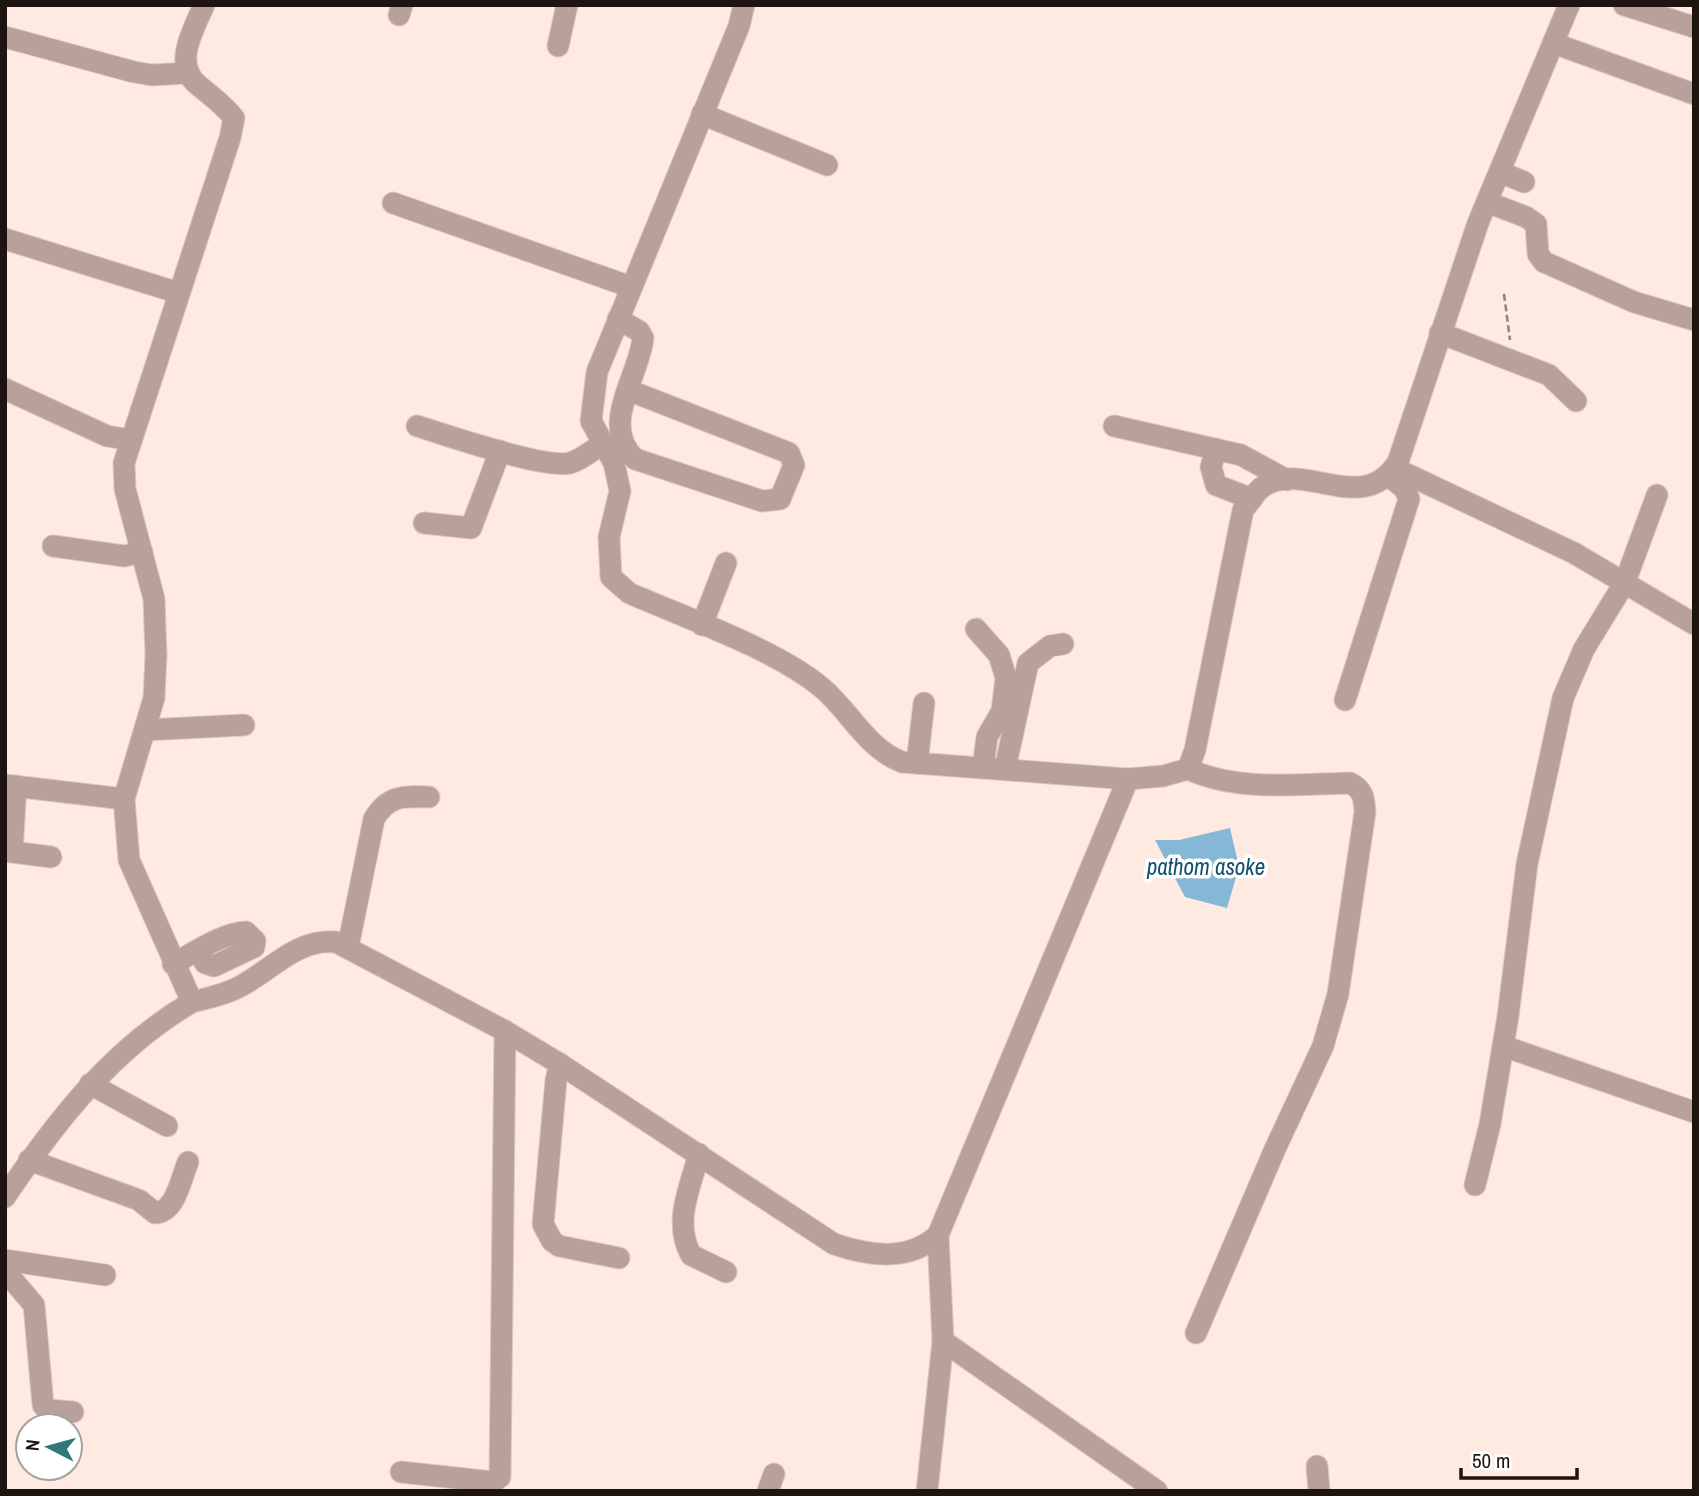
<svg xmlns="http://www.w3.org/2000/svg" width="1699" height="1496" viewBox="0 0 1699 1496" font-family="'Archivo Narrow',sans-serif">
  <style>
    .water { fill: #85b8d6 }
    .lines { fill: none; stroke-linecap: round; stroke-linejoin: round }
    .minor-casing { stroke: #dbc8c1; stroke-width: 23 }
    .path { stroke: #90817b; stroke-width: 2.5; stroke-dasharray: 7 3.5; stroke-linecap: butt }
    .minor { stroke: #b9a09a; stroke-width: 21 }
    .labels { text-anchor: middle; stroke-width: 7; stroke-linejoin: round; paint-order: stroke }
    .water-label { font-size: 23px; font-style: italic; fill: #12506f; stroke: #fff }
  </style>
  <rect width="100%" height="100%" fill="#ffeae2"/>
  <path class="water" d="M1230,828l9,39 -12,41 -42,-11 -30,-57h24z"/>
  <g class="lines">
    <defs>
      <g id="minor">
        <path d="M744,5l-5,21 -142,346 -6,49 23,42 6,28 -11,46 2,40 18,16c57,25 146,56 192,94 29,24 45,61 81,75l226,17 35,-3 25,-7 7,-19 48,-240c6,-7 11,-16 18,-22 41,-31 101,31 137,-26l80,-239 91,-218"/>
        <path d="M1624,5l70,22"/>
        <path d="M399,15l3,-10"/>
        <path d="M5,37l129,35 18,3 37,-2"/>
        <path d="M1553,43l141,51"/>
        <path d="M558,46l9,-41"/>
        <path d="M702,114l125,51"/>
        <path d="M1500,172l24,10"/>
        <path d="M1487,202l39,15 10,7 2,30 6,8 90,40 60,18"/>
        <path d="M393,203l238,84"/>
        <path d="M5,239l174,54"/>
        <path d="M618,319l21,12 4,7c-4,39 -44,87 -8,121l127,42 18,-2 14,-34 -5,-12 -161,-63"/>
        <path d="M1440,333l109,42 27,26"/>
        <path d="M5,389l102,47 23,4"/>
        <path d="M417,426c29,9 127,43 153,37 11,-3 23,-13 32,-19"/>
        <path d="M1114,426l127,29 46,25"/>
        <path d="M1216,449l-5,18 5,18 36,14"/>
        <path d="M1394,468l180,85 120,71"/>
        <path d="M424,523l47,5 29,-77"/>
        <path d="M53,546l71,10 18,-4"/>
        <path d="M702,625l24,-62"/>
        <path d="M976,629l23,26 7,23 -4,33 -15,26 -4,30"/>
        <path d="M1345,700l64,-201 -4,-10 -16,-13"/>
        <path d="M145,730l99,-5"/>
        <path d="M917,763l7,-60"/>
        <path d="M1005,769l23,-106 22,-17 13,-2"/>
        <path d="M1188,769c50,23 109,15 162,14 14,7 14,16 15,29l-27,182 -15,52 -48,103 -79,184"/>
        <path d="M5,785l119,14"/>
        <path d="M5,851l46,6"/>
        <path d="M12,851l4,-65"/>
        <path d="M348,947l26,-128c14,-24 30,-23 55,-22"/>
        <path d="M173,964c21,-11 49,-31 73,-32l9,9 -1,6 -40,19 -9,-3 -6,-12"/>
        <path d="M192,1002c16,-4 32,-7 47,-15 33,-17 58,-49 97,-45l169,89 55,33 274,180c36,12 74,18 104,-9l190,-456"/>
        <path d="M1503,1046l191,66"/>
        <path d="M560,1064l-4,16 -13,144 9,17 7,5 60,12"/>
        <path d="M90,1084l77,42"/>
        <path d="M699,1154c-9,34 -26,68 -8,101l35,17"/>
        <path d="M29,1160l110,40 16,13c21,-1 26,-35 33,-51"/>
        <path d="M1475,1185l15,-61 18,-108 19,-152 36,-166 21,-49 41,-67 32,-87"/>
        <path d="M5,1197c51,-76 107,-148 187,-195l-63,-142 -5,-61 30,-101 2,-43 -2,-56 -29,-110 -1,-26 106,-325 4,-20c-11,-14 -23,-22 -36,-33 -26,-21 -4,-56 6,-80"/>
        <path d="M5,1260l100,15"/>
        <path d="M5,1271l29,34 9,100 5,5 25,2"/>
        <path d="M943,1341l214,150"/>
        <path d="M1317,1466l2,25"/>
        <path d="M401,1472l92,10 7,-5 5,-446"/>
        <path d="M768,1491l6,-17"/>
        <path d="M927,1491l16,-150 -5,-106"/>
      </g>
    </defs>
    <use href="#minor" class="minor-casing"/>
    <path class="path" d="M1504,294l6,46"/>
    <use href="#minor" class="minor"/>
  </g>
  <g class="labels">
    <g class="water-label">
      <text x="1206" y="875">pathom asoke</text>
    </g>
  </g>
  <rect width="1699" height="1496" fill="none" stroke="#1e1511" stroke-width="14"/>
  <g transform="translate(49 1447) rotate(276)"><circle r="33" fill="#ffffff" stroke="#a5a1a0" stroke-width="2"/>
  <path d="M0-5L12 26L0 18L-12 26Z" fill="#2f797a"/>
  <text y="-10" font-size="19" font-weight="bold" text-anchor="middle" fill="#1e1511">N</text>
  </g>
  <path d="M1461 1468v10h116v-10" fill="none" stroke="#1e1511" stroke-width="3.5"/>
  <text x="1472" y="1468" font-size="21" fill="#1e1511" stroke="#ffffff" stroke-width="5" paint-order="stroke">50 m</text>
</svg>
